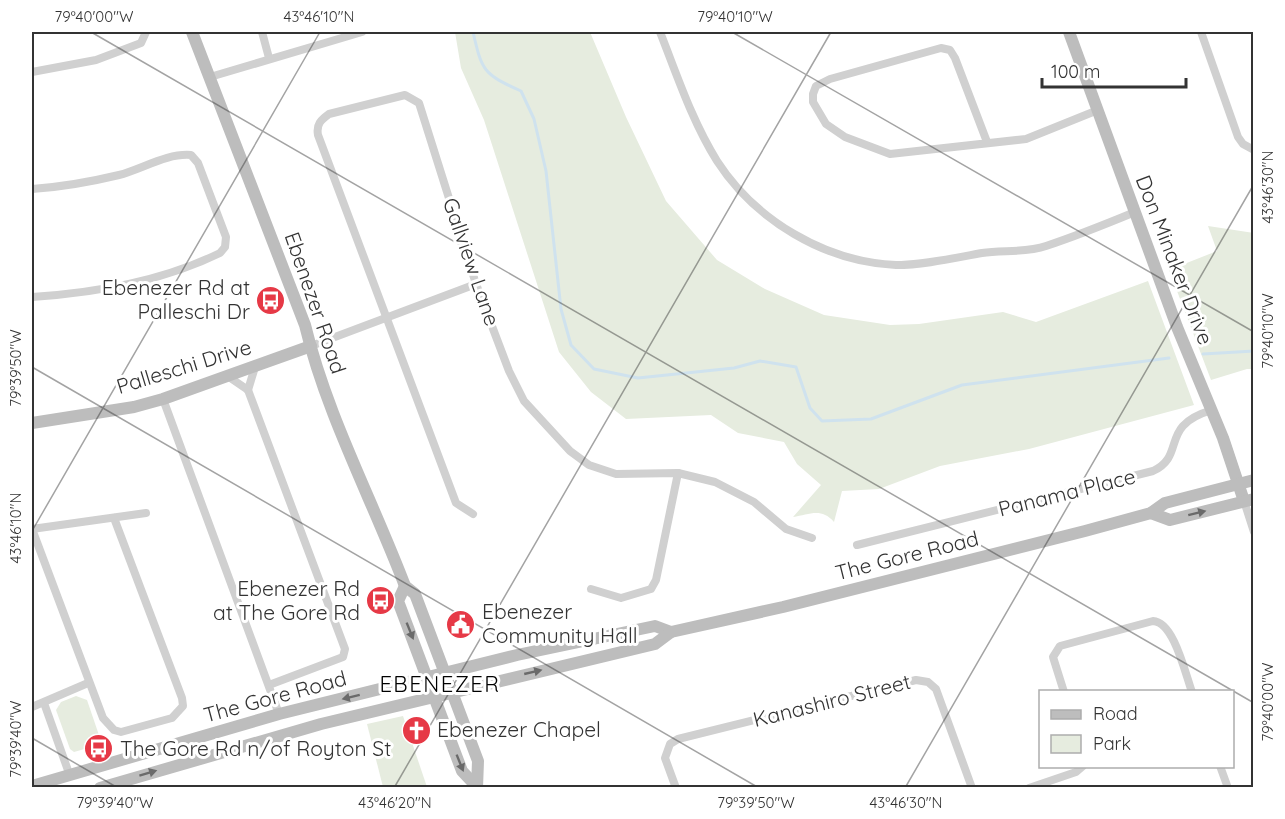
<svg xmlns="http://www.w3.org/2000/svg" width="1285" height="819" viewBox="0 0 1285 819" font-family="Quicksand,sans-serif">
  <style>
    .green { fill: #e6ecdf }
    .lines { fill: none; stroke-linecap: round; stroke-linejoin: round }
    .stream { stroke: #cfe2ee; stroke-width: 3 }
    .street { stroke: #d0d0d0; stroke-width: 8 }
    .secondary { stroke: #bdbdbd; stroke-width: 12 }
    .oneway { fill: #6a6a6a }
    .ticks { fill: none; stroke: #333; stroke-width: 1.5; stroke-opacity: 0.45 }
    .labels { text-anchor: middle; stroke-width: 6; stroke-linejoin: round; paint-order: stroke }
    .street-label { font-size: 21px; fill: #333; stroke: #fff }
    .poi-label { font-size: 21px; fill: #333; stroke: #fff; text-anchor: start }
    .neighbourhood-label { font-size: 22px; letter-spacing: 1.5px; fill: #000; stroke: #fff }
    .neatline { fill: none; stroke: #333; stroke-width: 2 }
    .ticks-label { font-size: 15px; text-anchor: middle; fill: #333 }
  </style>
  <rect width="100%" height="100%" fill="#fff"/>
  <g class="green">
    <path d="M455,32h135l36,85 40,84 51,59 48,29 59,26 66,10 29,-1 84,-12 33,10 112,-41 46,124 -165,44 -89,17 -61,23 -37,2 -8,31c-13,-15 -25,-7 -41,-5l28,-32 -24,-21 -13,-22 -46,-9 -27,-18 -85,4 -35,-27 -32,-40 -75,-232 -23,-52z"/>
    <path d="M1208,226l46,7 -1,136h-6l-36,11 -42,-110 48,-19z"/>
    <path d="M76,696l11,4 15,44 -28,8 -4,-3 -14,-39 5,-8z"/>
    <path d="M403,716l24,71h-44l-16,-63z"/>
  </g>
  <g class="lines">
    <g class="stream">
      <path d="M473,32c9,39 10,42 48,59l13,28 12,52 15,138 10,36 23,24 44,9 96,-10 26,-7 36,6 14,41 12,13 49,-2 91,-34 207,-27"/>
      <path d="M1203,354l51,-3"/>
    </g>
    <g class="street">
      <path d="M262,32l7,26"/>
      <path d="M660,32c17,43 32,89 57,129 38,59 108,101 179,104 28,0 58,-7 86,-12 21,-3 44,0 64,-7 30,-10 60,-22 89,-34"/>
      <path d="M1201,32l37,105 5,7 11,6"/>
      <path d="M32,72l64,-12 45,-17 5,-11"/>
      <path d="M210,77l152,-45"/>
      <path d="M987,142l-32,-84 -5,-8 -9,-2 -111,31 -14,7 -3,8v8l13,22 19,13 45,17 136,-15 72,-29"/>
      <path d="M32,189c29,-2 58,-7 87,-14 23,-6 48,-22 72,-20l7,8 28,74 -1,10 -5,6c-57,28 -125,40 -188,44"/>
      <path d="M311,346l165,-62"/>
      <path d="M229,377l19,13 97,259 -2,8 -74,28"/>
      <path d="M248,390l7,-23"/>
      <path d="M163,399l116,315"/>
      <path d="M1244,501l10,31"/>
      <path d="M473,514l-17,-11 -138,-368c-2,-11 3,-15 11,-21l76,-19 14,8 57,181 33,87 15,30 46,50 19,14 27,9 62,-1 37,9 39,20 32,27 26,9"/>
      <path d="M32,529l71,189 11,12 7,2 51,-14 11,-12 -1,-8 -68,-180"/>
      <path d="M32,529l114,-16"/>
      <path d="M857,545l296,-74c34,-16 5,-45 59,-61"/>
      <path d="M591,589l30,9 30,-9 5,-9 22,-107"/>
      <path d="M1064,692l-11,-35 7,-11 93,-25c21,1 32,52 39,71"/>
      <path d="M44,703l26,73"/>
      <path d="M32,707l56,-24"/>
      <path d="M1220,766l8,22"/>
      <path d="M676,788l-11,-30 5,-14 8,-5 238,-59 12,2 8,7 36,99"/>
      <path d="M1029,788l47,-16 7,-6"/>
    </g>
    <g class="secondary">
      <path d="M192,32l113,293c22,91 67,174 100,261l10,8 63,167 -1,27"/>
      <path d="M1069,32l108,295 46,111 21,63"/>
      <path d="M32,423l102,-16 29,-8 148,-53"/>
      <path d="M1151,513l19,7 84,-21"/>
      <path d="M405,586l-7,15 64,170 15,16"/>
      <path d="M32,786l247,-72 238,-59 138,-29 16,6"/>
      <path d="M100,788l221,-64 334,-80 16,-12 112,-25 302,-76 66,-18 14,-10 89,-23"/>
    </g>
  </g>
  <defs><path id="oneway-solid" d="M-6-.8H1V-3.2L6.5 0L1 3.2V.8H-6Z" transform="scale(1.5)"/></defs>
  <g class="oneway">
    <use href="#oneway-solid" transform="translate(1197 513) rotate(-14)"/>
    <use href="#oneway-solid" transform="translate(410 631) rotate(68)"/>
    <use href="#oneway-solid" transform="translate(533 672) rotate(-13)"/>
    <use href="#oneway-solid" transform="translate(351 697) rotate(166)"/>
    <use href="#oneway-solid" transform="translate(460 763) rotate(68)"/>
    <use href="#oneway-solid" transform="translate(148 773) rotate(-17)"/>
  </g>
  <path class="ticks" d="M91,32l1163,671M732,32l522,300M32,367l727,421M32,531l288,-499M32,738l86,50M394,788l437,-756M905,788l349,-604"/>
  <defs>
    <symbol id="bus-disc" viewBox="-11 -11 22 22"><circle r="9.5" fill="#e63946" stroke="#fff"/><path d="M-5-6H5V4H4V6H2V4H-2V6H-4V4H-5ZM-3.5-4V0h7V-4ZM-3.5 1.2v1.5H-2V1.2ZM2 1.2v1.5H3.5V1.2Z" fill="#fff"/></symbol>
    <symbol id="civic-disc" viewBox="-11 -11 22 22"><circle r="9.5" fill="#e63946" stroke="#fff"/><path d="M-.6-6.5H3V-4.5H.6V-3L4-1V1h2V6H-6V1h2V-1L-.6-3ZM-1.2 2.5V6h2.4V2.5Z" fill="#fff"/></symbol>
    <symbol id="church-disc" viewBox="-11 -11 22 22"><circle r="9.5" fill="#e63946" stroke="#fff"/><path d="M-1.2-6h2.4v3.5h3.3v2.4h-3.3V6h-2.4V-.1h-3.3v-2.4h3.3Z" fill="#fff"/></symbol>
  </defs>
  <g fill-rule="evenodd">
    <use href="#bus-disc" x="254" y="284" width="33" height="33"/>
    <use href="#bus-disc" x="364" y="584" width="33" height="33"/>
    <use href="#civic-disc" x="444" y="608" width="33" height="33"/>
    <use href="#church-disc" x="400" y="714" width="33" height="33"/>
    <use href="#bus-disc" x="82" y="732" width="33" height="33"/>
  </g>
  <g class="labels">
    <g class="street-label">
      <text transform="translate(1174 260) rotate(69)" y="7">Don Minaker Drive</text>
      <text transform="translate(471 262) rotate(71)" y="7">Gallview Lane</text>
      <text transform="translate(315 303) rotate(71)" y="7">Ebenezer Road</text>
      <text transform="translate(184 367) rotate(-17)" y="7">Palleschi Drive</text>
      <text transform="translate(1067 493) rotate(-14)" y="7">Panama Place</text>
      <text transform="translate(907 556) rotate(-14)" y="7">The Gore Road</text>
      <text transform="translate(275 697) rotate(-15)" y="7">The Gore Road</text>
      <text transform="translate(832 701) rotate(-14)" y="7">Kanashiro Street</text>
    </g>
    <g class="poi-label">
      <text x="250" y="295" text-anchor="end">Ebenezer Rd at<tspan x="250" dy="24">Palleschi Dr</tspan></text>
      <text x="360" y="596" text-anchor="end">Ebenezer Rd<tspan x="360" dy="24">at The Gore Rd</tspan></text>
      <text x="482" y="619">Ebenezer<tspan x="482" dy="24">Community Hall</tspan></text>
      <text x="437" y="737">Ebenezer Chapel</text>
      <text x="120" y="756">The Gore Rd n/of Royton St</text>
    </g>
    <g class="neighbourhood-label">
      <text x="440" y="692">EBENEZER</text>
    </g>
  </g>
  <rect width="1285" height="819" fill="none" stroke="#ffffff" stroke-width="66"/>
  <rect x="1039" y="690" width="195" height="78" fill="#ffffff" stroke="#adadad" stroke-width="1.5"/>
  <rect x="1051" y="710" width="30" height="9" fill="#bdbdbd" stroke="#adadad" stroke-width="1.5"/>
  <text x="1093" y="720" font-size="18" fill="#333333">Road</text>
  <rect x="1051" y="735" width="30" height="18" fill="#e6ecdf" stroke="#adadad" stroke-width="1.5"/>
  <text x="1093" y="750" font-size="18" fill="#333333">Park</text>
  <path d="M1042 78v9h144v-9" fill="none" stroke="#333333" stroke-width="3"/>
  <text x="1051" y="78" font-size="18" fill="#333333" stroke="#ffffff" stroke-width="4.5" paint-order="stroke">100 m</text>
  <rect x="33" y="33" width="1219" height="753" class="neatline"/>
  <g class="ticks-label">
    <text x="94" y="22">79°40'00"W</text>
    <text x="319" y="22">43°46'10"N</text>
    <text x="735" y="22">79°40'10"W</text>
    <text transform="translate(1268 187) rotate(-90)" y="5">43°46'30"N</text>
    <text transform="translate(1268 331) rotate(-90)" y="5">79°40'10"W</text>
    <text transform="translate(16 368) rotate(-90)" y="5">79°39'50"W</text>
    <text transform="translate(16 528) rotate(-90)" y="5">43°46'10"N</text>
    <text transform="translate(1268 702) rotate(-90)" y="5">79°40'00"W</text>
    <text transform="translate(16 739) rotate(-90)" y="5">79°39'40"W</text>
    <text x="115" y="808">79°39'40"W</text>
    <text x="395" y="808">43°46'20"N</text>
    <text x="756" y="808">79°39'50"W</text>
    <text x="906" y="808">43°46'30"N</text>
  </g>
</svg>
